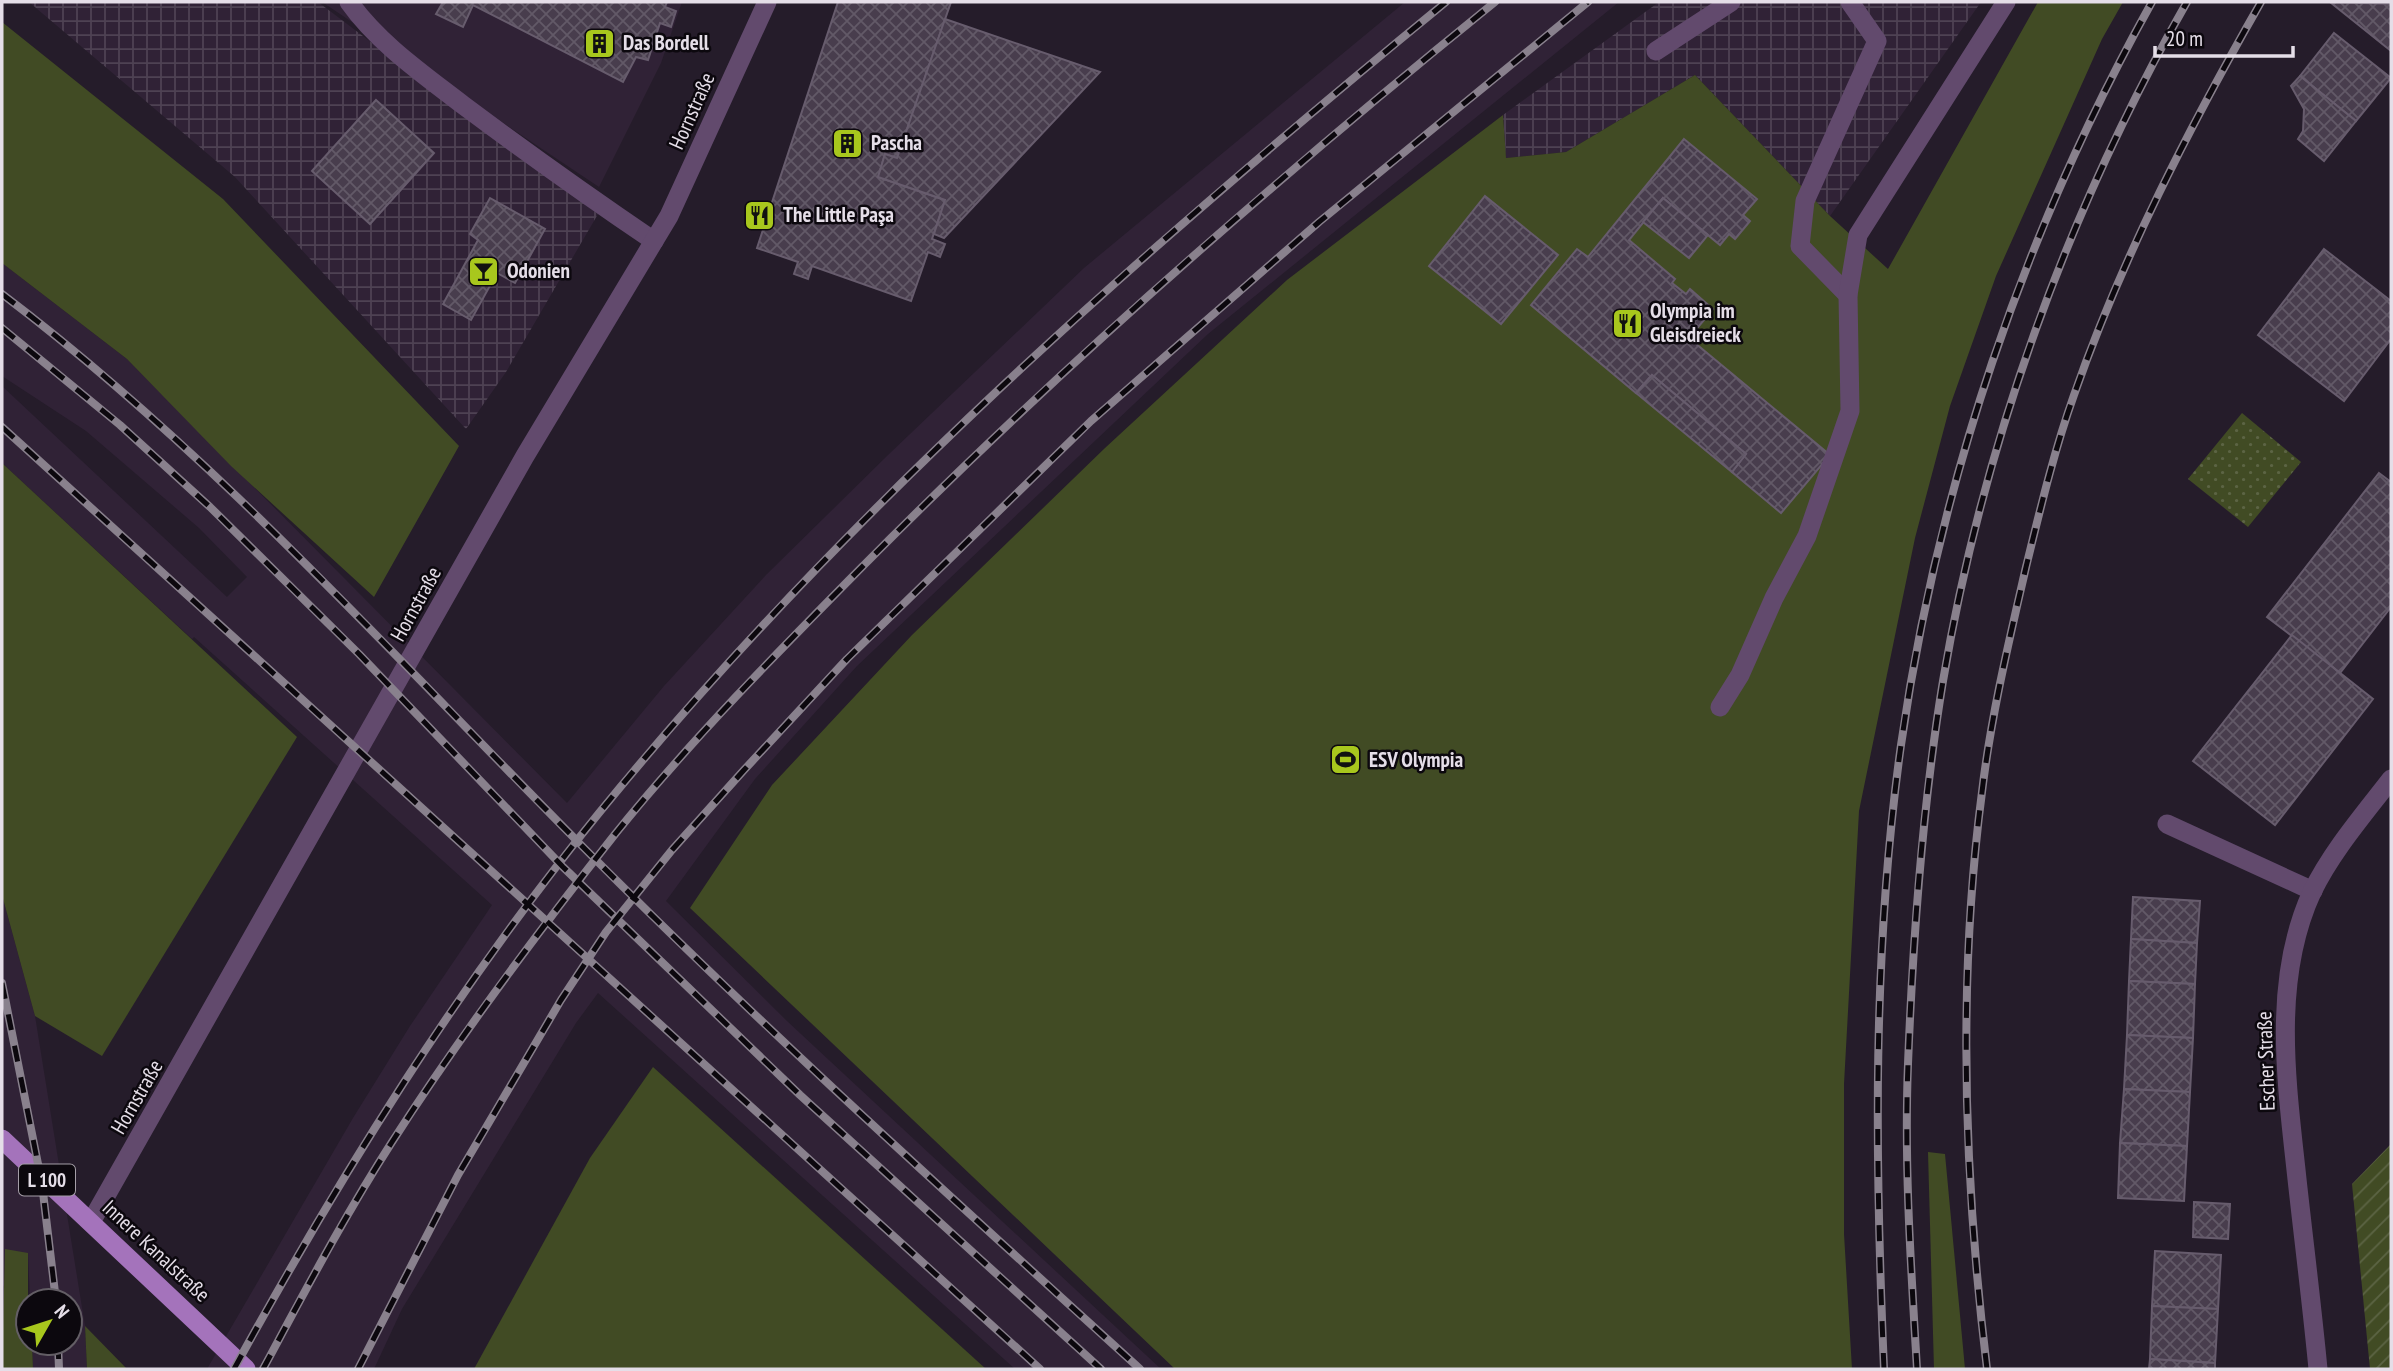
<svg xmlns="http://www.w3.org/2000/svg" width="2393" height="1371" viewBox="0 0 2393 1371" font-family="'PT Sans Narrow',sans-serif">
  <style>
    .built { fill: #302236 }
    .industrial { fill: url(#industrial-grid) }
    .grass { fill: #414b24 }
    .park { fill: url(#park-dots) }
    .garden { fill: url(#garden-furrows) }
    .building { fill: url(#building-cross-hatch); stroke: #675c6d; stroke-width: 2 }
    .lines { fill: none; stroke-linecap: round; stroke-linejoin: round }
    .service { stroke: #624a6d; stroke-width: 19 }
    .tertiary { stroke: #624a6d; stroke-width: 19 }
    .primary { stroke: #a473bb; stroke-width: 19 }
    .rail-casing { stroke: #89818d; stroke-width: 8 }
    .rail { stroke: #0c080e; stroke-width: 5; stroke-dasharray: 16; stroke-linecap: butt }
    .labels { text-anchor: middle; stroke-width: 5; stroke-linejoin: round; paint-order: stroke }
    .shield { fill: #0c080e; stroke: #a49ea7; stroke-width: 2 }
    .shield-label { font-size: 19px; font-weight: bold; fill: #e5dee8 }
    .poi-label { font-size: 21px; font-weight: bold; fill: #e5dee8; stroke: #0c080e; text-anchor: start }
    .street-label { font-size: 21px; fill: #e5dee8; stroke: #0c080e }
  </style>
  <defs>
    <pattern id="industrial-grid" width="8" height="8" patternUnits="userSpaceOnUse" patternTransform="scale(1.75)"><rect width="8" height="8" fill="#302236"/><path d="M0 4h8M4 0v8" fill="none" stroke="#4e4253"/></pattern>
    <pattern id="park-dots" width="8" height="8" patternUnits="userSpaceOnUse" patternTransform="scale(1.75)"><rect width="8" height="8" fill="#414b24"/><path d="M2 2h.1M6 6h.1" fill="none" stroke="#5c6444" stroke-width="1.8" stroke-linecap="round"/></pattern>
    <pattern id="garden-furrows" width="10" height="10" patternUnits="userSpaceOnUse" patternTransform="scale(1.75)"><rect width="10" height="10" fill="#414b24"/><path d="M-1 1l2-2M0 10L10 0M9 11l2-2" fill="none" stroke="#5c6444"/></pattern>
    <pattern id="building-cross-hatch" width="8" height="8" patternUnits="userSpaceOnUse" patternTransform="scale(1.75)"><rect width="8" height="8" fill="#483d4d"/><path d="M0 0l8 8M0 8l8-8" fill="none" stroke="#625967"/></pattern>
  </defs>
  <rect width="100%" height="100%" fill="#251c2a"/>
  <g class="built">
    <path d="M322,2h360l-21,61 -62,124z"/>
    <path d="M1405,2h214l-411,332 -351,332 -102,113 -89,122 121,120 374,348h-146l-417,-376 -22,30 -174,286 -28,60h-167l146,-251 57,-92 82,-121 -298,-268 -2,2 -190,-176v-77l225,211 20,-20 -48,-49 -113,-97 -84,-55v-113l125,96 440,444 97,-117 102,-111 122,-120 196,-187z"/>
    <path d="M2,895l33,121 50,310 2,43h-54l-1,-26h38v-42h-40l-2,-48 -26,35z"/>
  </g>
  <g class="industrial">
    <path d="M29,2h289l280,212 -92,158 -40,57 -231,-252z"/>
    <path d="M1659,2h322l-151,214 -135,-141 -129,77 -60,6 -3,-43z"/>
  </g>
  <g class="grass">
    <path d="M2038,2h85l-21,37 -106,237 -46,130 -35,132 -56,273 -15,273v150l8,135h-677l-485,-461 82,-123 140,-150 193,-187 182,-168 216,-165 3,43 60,-6 129,-77 135,141 58,53z"/>
    <path d="M2,22l221,177 236,247 -85,151 -143,-131 -104,-107 -125,-96z"/>
    <path d="M2,463l295,274 -195,319 -67,-40 -33,-121z"/>
    <path d="M653,1067l333,302h-512l116,-211z"/>
    <path d="M1928,1152l17,2 20,215h-31z"/>
    <path d="M5,1249l23,4v90h4l1,26h-31z"/>
    <path d="M85,1326l42,43h-40z"/>
  </g>
  <path class="park" d="M2242,413l59,49 -53,65 -60,-48z"/>
  <path class="garden" d="M2391,1144v225h-21l-18,-185z"/>
  <g class="building">
    <path d="M443,2h224l-2,5 11,4 -5,16 -11,-4 -12,37 -12,-3 -13,25 -150,-77 -10,22 -27,-13z"/>
    <path d="M838,2h113l-54,156 -12,-4 -7,23 67,23 -13,39 13,5 -5,13 -12,-5 -17,49 -99,-35 -4,13 -14,-5 4,-12 -41,-14z"/>
    <path d="M2330,2l61,2v47z"/>
    <path d="M945,19l155,53 -156,166 -10,-4 11,-34 -67,-23 7,-23 12,4z"/>
    <path d="M2334,33l57,45 -35,43 -56,-45z"/>
    <path d="M2300,76l56,45 -32,40 -26,-22 5,-8 1,-22 -13,-23z"/>
    <path d="M376,100l58,53 -64,71 -58,-53z"/>
    <path d="M1684,139l73,60 -14,16 7,6 -15,18 -6,-5 -9,11 -57,-47 -34,42 46,39 -3,4 14,11 4,-5 23,20 -24,29 141,117 -49,58 -49,-41 14,-18 -94,-79 -16,18 -105,-88 46,-56 11,8z"/>
    <path d="M1485,196l73,59 -57,69 -72,-58z"/>
    <path d="M490,198l55,31 -30,54 -18,-10 -26,47 -28,-16 35,-64 -8,-6z"/>
    <path d="M1663,198l45,37 -19,23 -46,-36z"/>
    <path d="M2324,249l67,52v38l-47,62 -86,-66z"/>
    <path d="M1652,375l94,79 -14,18 -96,-79z"/>
    <path d="M2379,473l12,9v125l-51,66 -73,-56z"/>
    <path d="M2292,635l81,64 -98,126 -82,-64z"/>
    <path d="M2133,897l67,4 -3,42 -66,-4z"/>
    <path d="M2131,939l66,4 -2,41 -66,-3z"/>
    <path d="M2129,981l66,3 -2,54 -66,-3z"/>
    <path d="M2127,1035l66,3 -3,54 -66,-3z"/>
    <path d="M2124,1089l66,3 -3,54 -67,-3z"/>
    <path d="M2120,1143l67,3 -3,55 -66,-3z"/>
    <path d="M2194,1202l36,2 -2,35 -35,-2z"/>
    <path d="M2155,1251l66,4 -3,54 -66,-3z"/>
    <path d="M2152,1306l66,3 -3,54 -65,-4z"/>
    <path d="M2150,1359l65,4v6h-66z"/>
  </g>
  <g class="lines">
    <g class="service">
      <path d="M349,2c29,41 74,72 114,103 63,47 126,92 191,136"/>
      <path d="M1656,51l75,-49"/>
      <path d="M1848,295l-48,-49 5,-45 72,-160 -27,-39"/>
      <path d="M1720,707l20,-32 34,-77 33,-62 43,-125 -2,-116 10,-60 148,-233"/>
      <path d="M2167,824l146,67"/>
    </g>
    <g class="tertiary">
      <path d="M91,1222l434,-766 144,-240 98,-214"/>
      <path d="M2318,1369c-6,-63 -14,-126 -21,-190 -10,-94 -26,-198 15,-287 20,-41 52,-78 79,-113"/>
    </g>
    <path class="primary" d="M2,1139l244,230"/>
    <defs>
      <g id="rail">
        <path d="M2,294c214,162 393,364 581,553 180,181 369,351 557,522"/>
        <path d="M2,328l118,97 90,82 149,147 204,213 237,228 301,274"/>
        <path d="M2,427l1038,942"/>
        <path d="M2,983l40,201 14,117"/>
        <path d="M58,1343l1,26"/>
        <path d="M234,1369c107,-195 224,-383 365,-556 247,-303 545,-564 847,-811"/>
        <path d="M263,1369c41,-76 82,-154 129,-227 68,-106 145,-209 224,-309 76,-94 162,-181 247,-267 199,-201 412,-386 632,-564"/>
        <path d="M358,1369l100,-194 103,-175 45,-68 66,-82 72,-80 103,-111 244,-238 228,-199 269,-220"/>
        <path d="M1884,1369c-9,-208 -12,-417 17,-624 37,-260 123,-514 251,-743"/>
        <path d="M1917,1369c-6,-101 -13,-204 -9,-305 5,-128 14,-256 35,-383 40,-237 125,-471 244,-679"/>
        <path d="M1987,1369c-23,-190 -30,-386 -5,-577 9,-76 27,-151 44,-225 14,-57 28,-116 48,-172 48,-137 115,-267 187,-393"/>
      </g>
    </defs>
    <use href="#rail" class="rail-casing"/>
    <use href="#rail" class="rail"/>
  </g>
  <defs>
    <symbol id="building-square" viewBox="-11 -11 22 22"><rect x="-9" y="-9" width="18" height="18" rx="4" fill="#a8c71d" stroke="#0c080e"/><path d="M-4-6H4V6H1V3H-1V6H-4ZM-2.5-4.3h1.7v1.8h-1.7ZM.8-4.3h1.7v1.8H.8ZM-2.5-1h1.7V.8h-1.7ZM.8-1h1.7V.8H.8Z" fill="#111"/></symbol>
    <symbol id="restaurant-square" viewBox="-11 -11 22 22"><rect x="-9" y="-9" width="18" height="18" rx="4" fill="#a8c71d" stroke="#0c080e"/><path d="M-5-6h1v4h1v-4h1v4h1v-4h1v5L-1.5 .5V6h-2V.5L-5-1ZM5-6V6H3V1.5H1.5Q1.5-4 5-6Z" fill="#111"/></symbol>
    <symbol id="bar-square" viewBox="-11 -11 22 22"><rect x="-9" y="-9" width="18" height="18" rx="4" fill="#a8c71d" stroke="#0c080e"/><path d="M-6-5H6L.8 .8V4.5H3.5V6h-7V4.5H-.8V.8Z" fill="#111"/></symbol>
    <symbol id="stadium-square" viewBox="-11 -11 22 22"><rect x="-9" y="-9" width="18" height="18" rx="4" fill="#a8c71d" stroke="#0c080e"/><path d="M0-5a6.5 5 0 1 0 0 10a6.5 5 0 1 0 0-10ZM-3.5-1.8h7v3.6h-7Z" fill="#111"/></symbol>
  </defs>
  <g fill-rule="evenodd">
    <use href="#building-square" x="582" y="26" width="35" height="35"/>
    <use href="#building-square" x="830" y="126" width="35" height="35"/>
    <use href="#restaurant-square" x="742" y="198" width="35" height="35"/>
    <use href="#bar-square" x="466" y="254" width="35" height="35"/>
    <use href="#restaurant-square" x="1610" y="306" width="35" height="35"/>
    <use href="#stadium-square" x="1328" y="742" width="35" height="35"/>
  </g>
  <g class="labels">
    <rect class="shield" x="19" y="1164.5" width="56" height="31" rx="5"/>
    <g class="shield-label">
      <text x="47" y="1187">L 100</text>
    </g>
    <g class="poi-label">
      <text x="623" y="50">Das Bordell</text>
      <text x="871" y="150">Pascha</text>
      <text x="783" y="222">The Little Paşa</text>
      <text x="507" y="278">Odonien</text>
      <text x="1650" y="318">Olympia im<tspan x="1650" dy="24">Gleisdreieck</tspan></text>
      <text x="1369" y="767">ESV Olympia</text>
    </g>
    <g class="street-label">
      <text transform="translate(692 111) rotate(-66)" y="7">Hornstraße</text>
      <text transform="translate(416 604) rotate(-61)" y="7">Hornstraße</text>
      <text transform="translate(2266 1061) rotate(-92)" y="7">Escher Straße</text>
      <text transform="translate(137 1097) rotate(-60)" y="7">Hornstraße</text>
      <text transform="translate(156 1251) rotate(43)" y="7">Innere Kanalstraße</text>
    </g>
  </g>
  <rect width="2393" height="1371" fill="none" stroke="#e5dee8" stroke-width="7"/>
  <g transform="translate(49 1322) rotate(51)"><circle r="33" fill="#0c080e" stroke="#635e65" stroke-width="2"/>
  <path d="M0-5L12 26L0 18L-12 26Z" fill="#a8c71d"/>
  <text y="-10" font-size="19" font-weight="bold" text-anchor="middle" fill="#e5dee8">N</text>
  </g>
  <path d="M2155 46v10h138v-10" fill="none" stroke="#e5dee8" stroke-width="3.5"/>
  <text x="2166" y="46" font-size="21" fill="#e5dee8" stroke="#0c080e" stroke-width="5" paint-order="stroke">20 m</text>
</svg>
